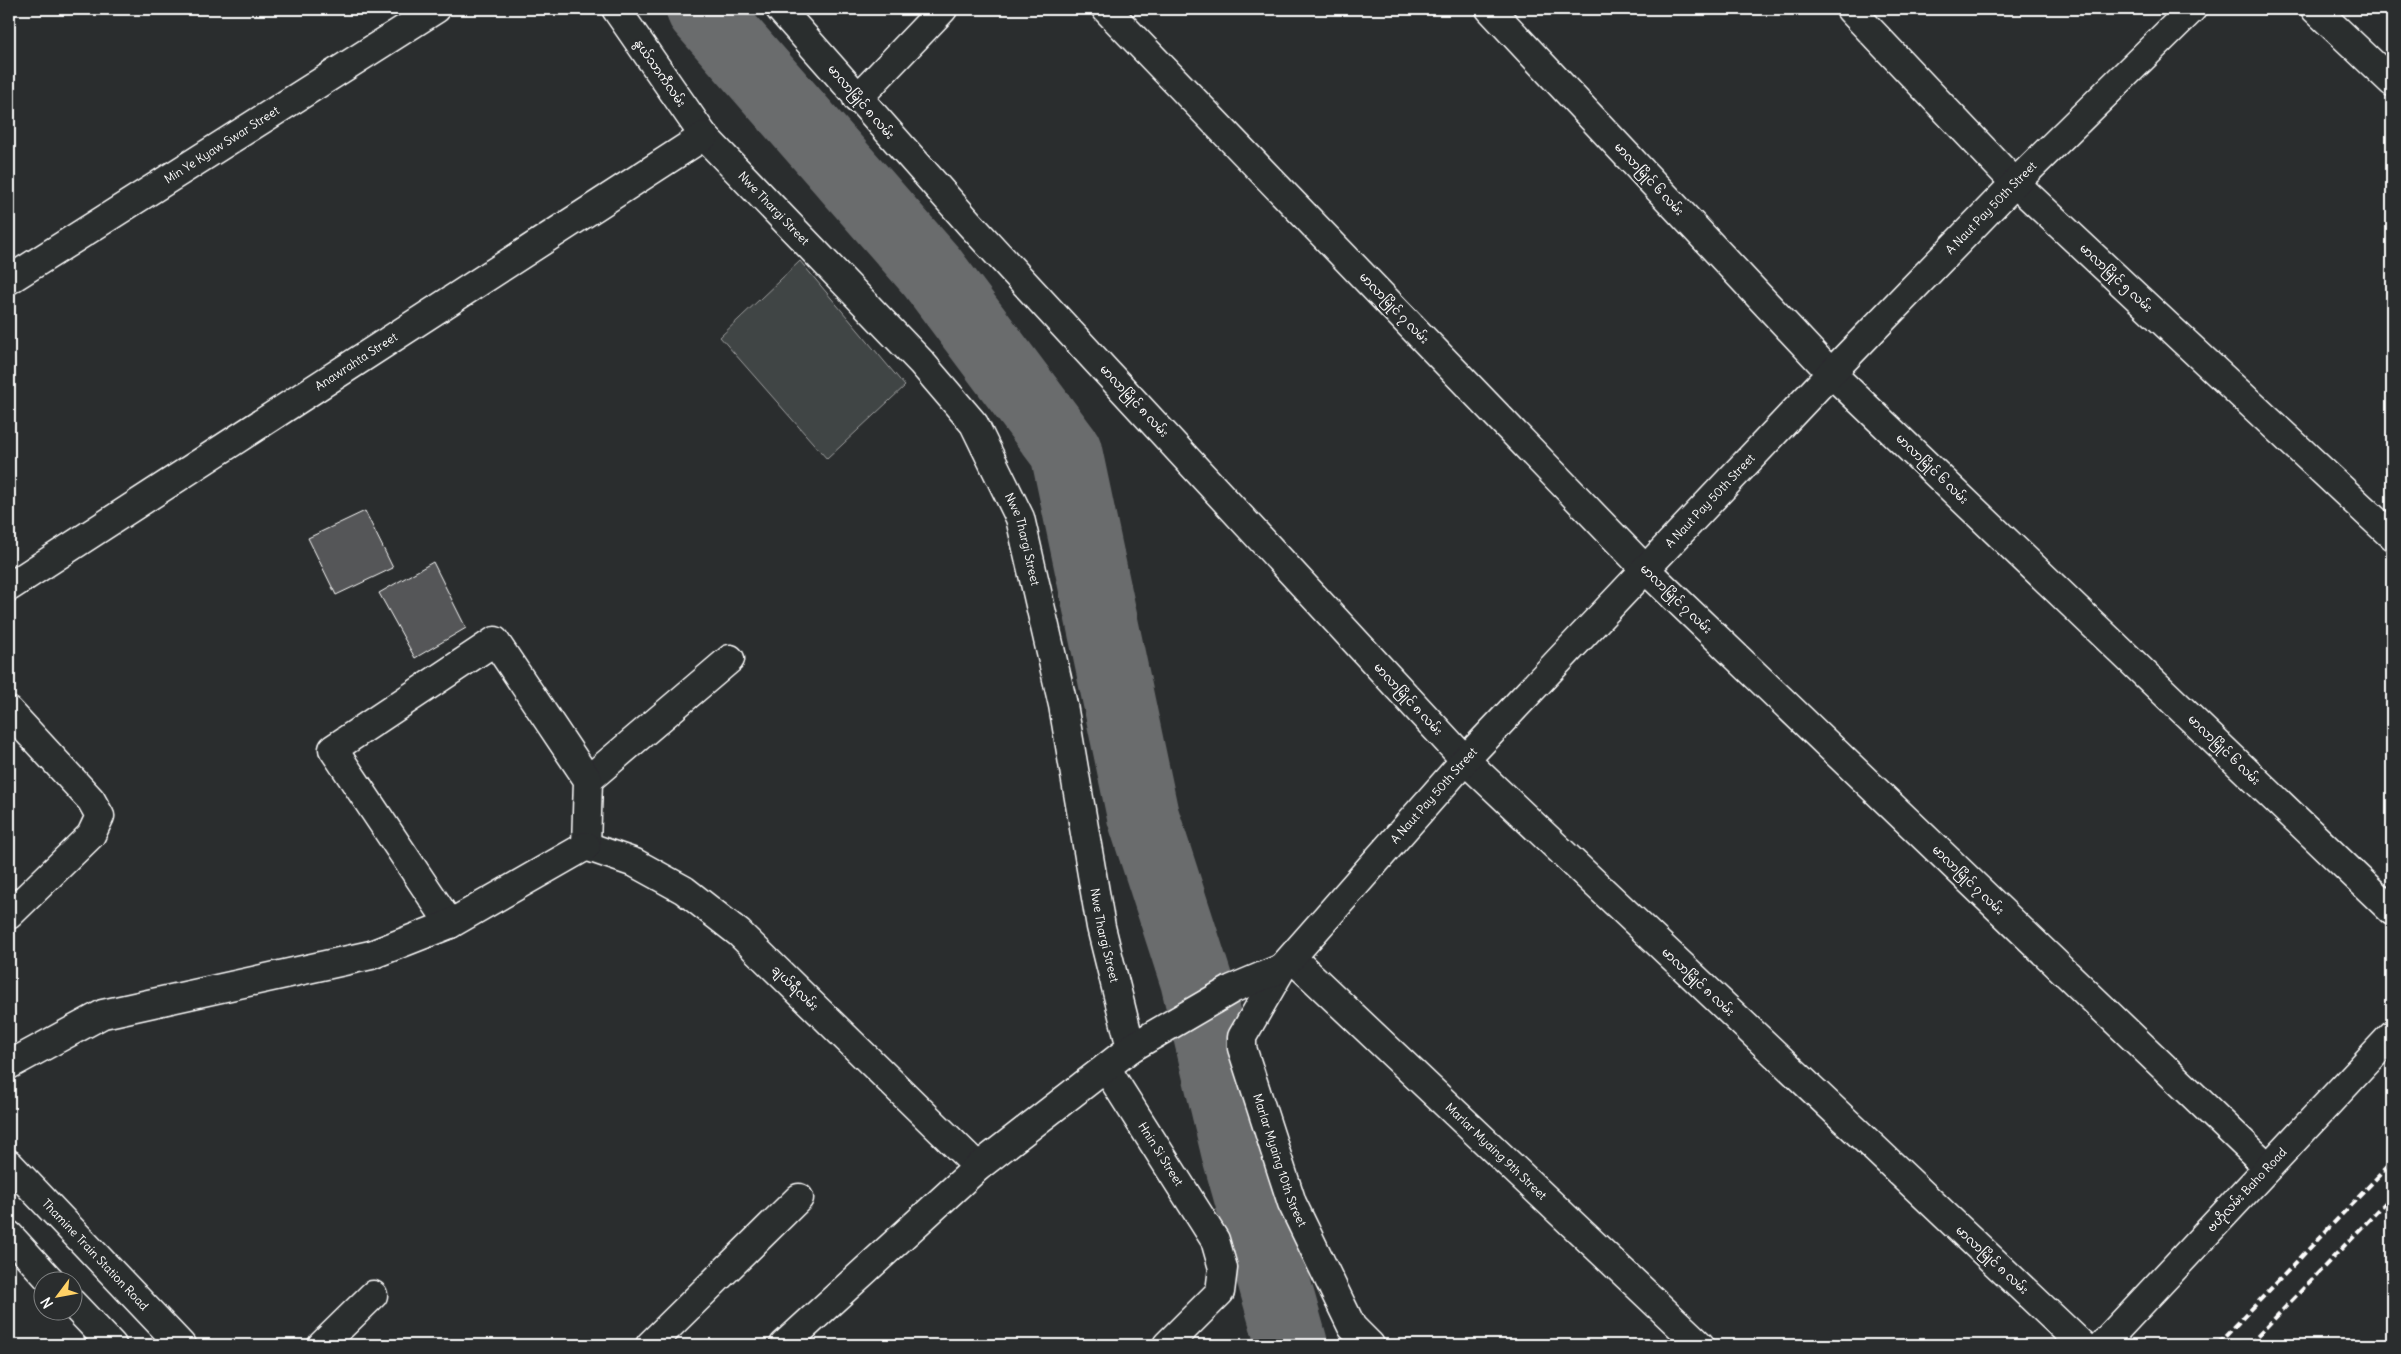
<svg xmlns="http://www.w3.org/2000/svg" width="2401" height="1354" viewBox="0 0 2401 1354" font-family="Delius,'Noto Sans Myanmar',sans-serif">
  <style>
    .green { fill: #414445; stroke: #a0a2a2 }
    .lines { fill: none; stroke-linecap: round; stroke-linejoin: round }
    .river { stroke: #6a6c6d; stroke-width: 72 }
    .building { fill: #555758; stroke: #fff }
    .minor-casing { stroke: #fff; stroke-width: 31 }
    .major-casing { stroke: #fff; stroke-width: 31 }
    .minor { stroke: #2a2d2e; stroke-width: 28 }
    .major { stroke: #2a2d2e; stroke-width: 28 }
    .rail { stroke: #fff; stroke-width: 4; stroke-dasharray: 8 4; stroke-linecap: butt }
    .labels { text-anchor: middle; stroke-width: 4.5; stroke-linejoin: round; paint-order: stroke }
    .street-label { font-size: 12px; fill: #fff; stroke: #2a2d2e }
  </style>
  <rect width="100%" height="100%" fill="#2a2d2e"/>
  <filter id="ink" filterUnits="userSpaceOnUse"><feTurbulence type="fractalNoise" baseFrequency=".02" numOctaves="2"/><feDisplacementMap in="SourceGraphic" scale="10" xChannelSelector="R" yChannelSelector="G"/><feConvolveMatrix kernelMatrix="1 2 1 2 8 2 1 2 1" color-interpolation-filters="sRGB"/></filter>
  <g filter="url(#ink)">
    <path class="green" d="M800,261l105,125 -78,73 -107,-122z"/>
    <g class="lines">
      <path class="river" d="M702,9l230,263 134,179 77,365 53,164 41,171 55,194"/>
    </g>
    <g class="building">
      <path d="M365,511l28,57 -57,27 -28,-57z"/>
      <path d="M433,562l33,66 -51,30 -36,-65z"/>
    </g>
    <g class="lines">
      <defs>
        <g id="minor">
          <path id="s1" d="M616,9l88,127 217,226 53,62 46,94 43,187 38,222 30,121"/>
          <path d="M780,9l190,215 495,536 617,585"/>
          <path d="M1106,9l540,561 622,597"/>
          <path d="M1490,9l341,364 561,538"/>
          <path d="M1850,9l165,174 377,353"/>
          <path d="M857,99l86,-90"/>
          <path id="s2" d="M9,280l427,-271"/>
          <path id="s3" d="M9,587l695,-451"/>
          <path d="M9,711l82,89 9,16 -9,19 -82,80"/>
          <path d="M588,780l142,-121"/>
          <path d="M586,846l49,17 49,27 55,43 239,234"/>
          <path d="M450,924l-117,-175 162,-108 93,139 -2,66"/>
          <path id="s4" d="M1292,958l408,387"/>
          <path id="s5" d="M1282,968l-40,69v11l50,155 60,124 18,18"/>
          <path d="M9,1065l94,-51 268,-59 79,-31 136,-78"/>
          <path id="s6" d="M1106,1068l109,172 8,28 -3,24 -53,53"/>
          <path d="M322,1345l51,-50"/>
          <path d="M650,1345l149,-147"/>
          <path id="s7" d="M784,1345l194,-178 153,-119 101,-59 50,-21 183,-208 366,-387 184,-190 177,-174"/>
        </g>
        <g id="major">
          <path d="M2315,9l77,73"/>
          <path id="s8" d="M9,1164l172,181"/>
          <path d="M9,1235l43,47"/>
          <path d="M72,1303l40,42"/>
          <path d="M2102,1345l290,-310"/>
        </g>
      </defs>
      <use href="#minor" class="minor-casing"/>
      <use href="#major" class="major-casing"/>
      <use href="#minor" class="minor"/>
      <use href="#major" class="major"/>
      <g class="rail">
        <path d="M2217,1345l175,-183"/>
        <path d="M2249,1345l143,-149"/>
      </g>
    </g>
  </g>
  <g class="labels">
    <g class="street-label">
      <text transform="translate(660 73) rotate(55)" y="4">နွယ်သာကီလမ်း</text>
      <text transform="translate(861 102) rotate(49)" y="4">မာလာမြိုင် ၈ လမ်း</text>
      <text dy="4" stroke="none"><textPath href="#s2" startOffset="252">Min Ye Kyaw Swar Street</textPath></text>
      <text transform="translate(1649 179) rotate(47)" y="4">မာလာမြိုင် ၆ လမ်း</text>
      <text dy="4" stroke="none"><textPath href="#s1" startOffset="255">Nwe Thargi Street</textPath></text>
      <text dy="4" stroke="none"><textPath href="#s7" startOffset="1668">A Naut Pay 50th Street</textPath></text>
      <text transform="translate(2116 278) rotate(43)" y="4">မာလာမြိုင် ၅ လမ်း</text>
      <text transform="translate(1394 308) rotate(46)" y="4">မာလာမြိုင် ၇ လမ်း</text>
      <text dy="4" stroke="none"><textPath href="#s3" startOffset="414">Anawrahta Street</textPath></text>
      <text transform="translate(1134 401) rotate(47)" y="4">မာလာမြိုင် ၈ လမ်း</text>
      <text transform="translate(1932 469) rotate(44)" y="4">မာလာမြိုင် ၆ လမ်း</text>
      <text dy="4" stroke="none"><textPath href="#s7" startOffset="1262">A Naut Pay 50th Street</textPath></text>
      <text dy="4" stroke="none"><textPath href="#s1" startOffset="675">Nwe Thargi Street</textPath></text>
      <text transform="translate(1676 599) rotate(44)" y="4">မာလာမြိုင် ၇ လမ်း</text>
      <text transform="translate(1408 699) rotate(47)" y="4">မာလာမြိုင် ၈ လမ်း</text>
      <text transform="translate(2224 750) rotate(44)" y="4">မာလာမြိုင် ၆ လမ်း</text>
      <text dy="4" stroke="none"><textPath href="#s7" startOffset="858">A Naut Pay 50th Street</textPath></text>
      <text transform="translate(1968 880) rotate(44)" y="4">မာလာမြိုင် ၇ လမ်း</text>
      <text dy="4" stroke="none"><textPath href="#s1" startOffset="1080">Nwe Thargi Street</textPath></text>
      <text transform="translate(1698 982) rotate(43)" y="4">မာလာမြိုင် ၈ လမ်း</text>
      <text transform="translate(795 988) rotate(44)" y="4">ချယ်ရီလမ်း</text>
      <text dy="4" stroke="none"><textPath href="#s4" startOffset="281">Marlar Myaing 9th Street</textPath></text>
      <text dy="4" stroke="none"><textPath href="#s6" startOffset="102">Hnin Si Street</textPath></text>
      <text dy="4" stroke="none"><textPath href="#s5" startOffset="209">Marlar Myaing 10th Street</textPath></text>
      <text transform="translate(2247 1190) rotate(-47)" y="4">ဗဟိုလမ်း Baho Road</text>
      <text dy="4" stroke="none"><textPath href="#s8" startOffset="125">Thamine Train Station Road</textPath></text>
      <text transform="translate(1992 1260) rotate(43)" y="4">မာလာမြိုင် ၈ လမ်း</text>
    </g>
  </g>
  <rect width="2401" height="1354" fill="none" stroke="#2a2d2e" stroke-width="30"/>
  <rect x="15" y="15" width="2371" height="1324" fill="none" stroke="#fff" stroke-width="2" filter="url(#ink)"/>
  <g transform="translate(58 1296) rotate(238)"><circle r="24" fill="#2a2d2e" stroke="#7f8182"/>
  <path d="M0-4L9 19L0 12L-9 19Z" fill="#ffd166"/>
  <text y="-8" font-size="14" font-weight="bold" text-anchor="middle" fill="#ffffff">N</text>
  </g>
</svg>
